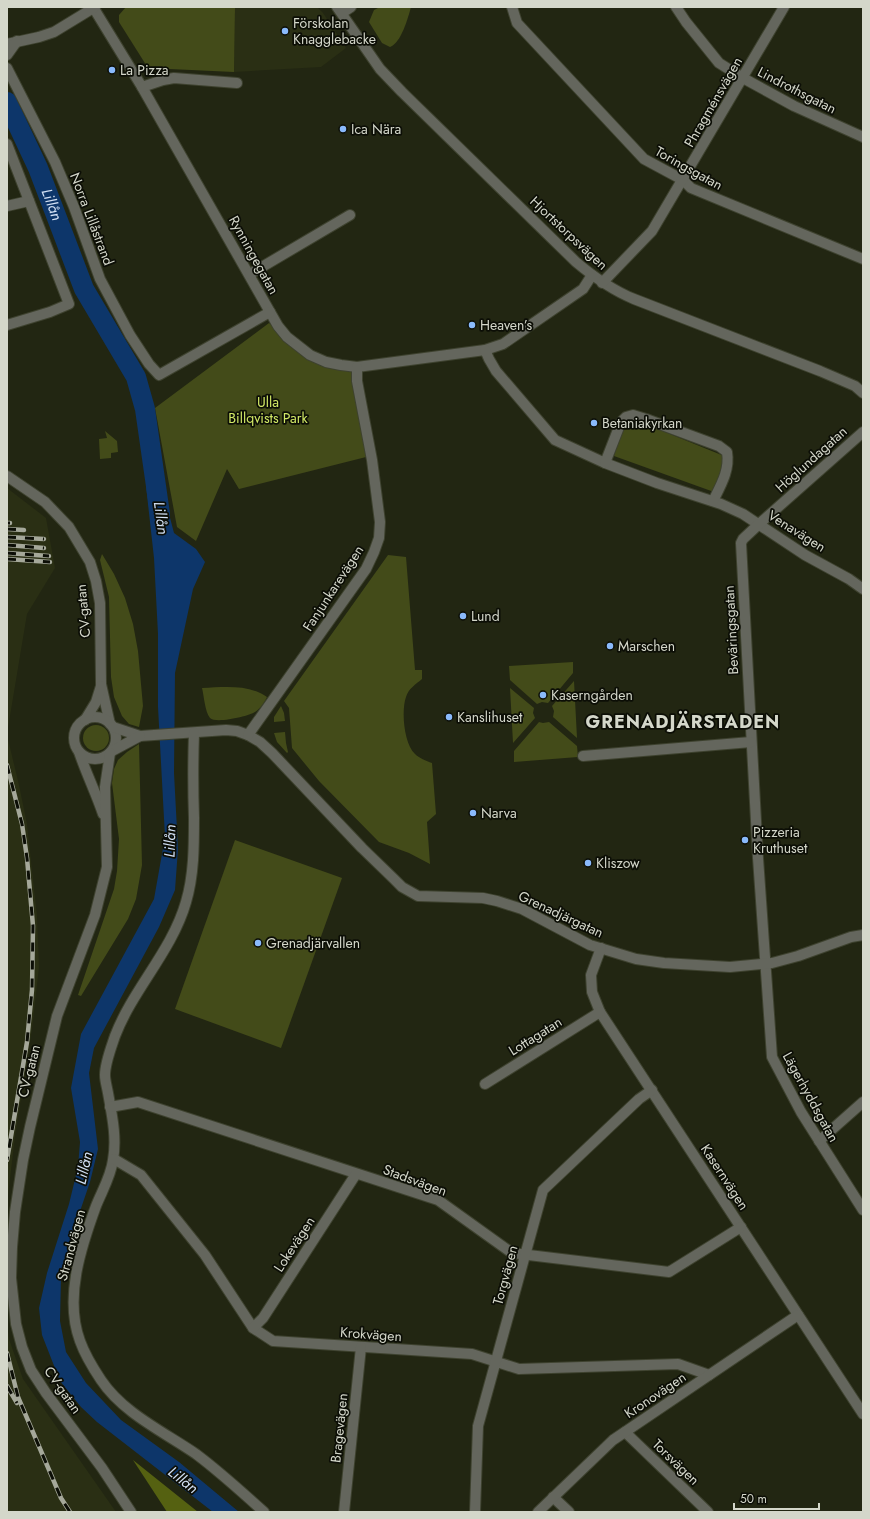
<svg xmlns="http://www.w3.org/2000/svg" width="870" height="1519" viewBox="0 0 870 1519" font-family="Jost,sans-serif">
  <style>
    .built { fill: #2a2f14 }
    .green { fill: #434b19 }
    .forest { fill: #556111 }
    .water { fill: #0d366a }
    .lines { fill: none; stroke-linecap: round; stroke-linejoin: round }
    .river { stroke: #0d366a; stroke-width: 20 }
    .minor-casing { stroke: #3e422f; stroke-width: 12 }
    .minor { stroke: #64665d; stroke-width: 10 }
    .rail-casing { stroke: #a5a89a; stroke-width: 4.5 }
    .rail { stroke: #0c0e06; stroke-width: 3; stroke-dasharray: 9; stroke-linecap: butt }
    .poi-dot { fill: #8abafc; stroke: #0c0e06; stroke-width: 1.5 }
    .labels { text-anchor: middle; stroke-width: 3.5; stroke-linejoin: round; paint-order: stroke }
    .poi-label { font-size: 14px; fill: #d4d7ca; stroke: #0c0e06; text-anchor: start }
    .street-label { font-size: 14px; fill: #d4d7ca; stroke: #0c0e06 }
    .park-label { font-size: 14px; fill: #d1e866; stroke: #0c0e06 }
    .water-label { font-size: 15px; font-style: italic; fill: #d3e1f5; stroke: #0c0e06 }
    .district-label { font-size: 18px; font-weight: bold; letter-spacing: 1px; fill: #d4d7ca; stroke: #0c0e06 }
  </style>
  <rect width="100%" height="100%" fill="#222612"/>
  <g class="built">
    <path d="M235,7h82l6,6 23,35 -25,19 -87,5z"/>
    <path d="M7,488l39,30 9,50 -28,46 -20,120z"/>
    <path d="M7,735l12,50 8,39 10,92 2,51 -7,62 -17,107 -8,68z"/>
    <path d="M7,1323l2,16 14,40 93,133h-109z"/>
  </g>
  <g class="green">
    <path d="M126,7h109l-1,65 -86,-4 -29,-46v-7z"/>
    <path d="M380,7h31c-3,11 -10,36 -21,40l-8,-4 -13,-21 5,-12z"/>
    <path d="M269,323l40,31 46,19 19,82 -135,34 -12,-20 -31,72 -19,-14 -22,-119z"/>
    <path d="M638,421l86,35 2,6 -12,30 -100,-36 7,-22 7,-10z"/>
    <path d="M105,431l12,10 1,11 -7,1v5l-11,1 -1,-20 8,-1z"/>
    <path d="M102,554l12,20 11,24 8,26 5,27 5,55 -4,21 -10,-3 -7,-8 -8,-19 -3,-20 -2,-80 -9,-37z"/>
    <path d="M388,555l18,2 9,113h7v9c-6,5 -14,10 -16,18 -5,14 -2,47 9,57 4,4 11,7 17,9l4,51 -9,8 3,42 -21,-11 -30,-11 -60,-61 -27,-33 -3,-40 -5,-7z"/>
    <path d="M573,662v11l-25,30 -6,-1 -5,2 -27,-24 -1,-14z"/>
    <path d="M574,681l3,57 -24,-21 1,-6 -2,-5z"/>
    <path d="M202,688c22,-1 47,-4 65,9 -3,6 -6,11 -12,15 -6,4 -39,12 -45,6 -5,-6 -6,-22 -8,-30z"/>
    <path d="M510,688l24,20 -1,5 2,5 -22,25z"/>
    <path d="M281,706l3,7 1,8 -11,1v-5z"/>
    <path d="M539,722l4,1 6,-1 28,24 1,11 -64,5v-11z"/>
    <circle cx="96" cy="738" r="13"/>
    <path d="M285,732l1,11 2,9 -1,1 -10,-11 -3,-9z"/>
    <path d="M139,744l3,121 -6,34 -8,20 -47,77 -3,-1 36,-106 3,-18 2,-32 -7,-56 2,-14 4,-9 9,-8z"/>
    <path d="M235,840l107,38 -61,170 -106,-39z"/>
  </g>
  <path class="forest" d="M133,1460l65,52h-31z"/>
  <path class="water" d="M146,486l11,2 6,18 6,8 5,19 22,16 9,13 -12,27 -18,84 -1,100 4,76 -3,41 -16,37 -65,121 -5,25 9,76 -8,33 -13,38 -16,57 -1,44 6,31 20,31 35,37 58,42 60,50h-26l-116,-90 -16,-15 -21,-26 -18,-46 -3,-27 8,-35 22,-69 9,-37 2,-25 -9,-54 10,-54 73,-135 11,-62 -7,-130v-73l-4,-76z"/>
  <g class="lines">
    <path class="river" id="s1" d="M7,102l31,66 46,121 52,88 9,32 15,105"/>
    <defs>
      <g id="minor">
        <path d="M93,7l49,80 136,239 9,11 23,18 16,7 15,3 16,2 128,-17 18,-6 80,-55 9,-14"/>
        <path d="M337,7l43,62 22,23 174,170c19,16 36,28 58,37l186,72 35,15 8,7"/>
        <path d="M512,7l5,16 127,136 39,21 8,8 172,71"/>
        <path d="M676,7l10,15 33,41 24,15 51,28 69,31"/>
        <path d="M342,13l9,-6"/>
        <path d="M7,44l32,-7 15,-5 41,-25"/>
        <path d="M7,55l10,-14"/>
        <path d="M7,68l48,94 19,45 26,72 30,56 19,29 10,11 111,-63"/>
        <path d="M142,87l21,-7 11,-2 63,5"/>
        <path d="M7,144l62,160 -19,8 -43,13"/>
        <path d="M7,206l22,-5"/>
        <path d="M250,274l100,-59"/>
        <path d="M602,283l50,-52 132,-224"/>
        <path d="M485,350l4,9 7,12 59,69 50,23 52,20 64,21 22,10 62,41 44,24 14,10"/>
        <path d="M863,432l-104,92 -16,15 -2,4 17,315 14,199 29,55 62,98"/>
        <path d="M605,463l16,-41 5,-5 7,-2 13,4 73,27 8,6c3,18 -6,33 -14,49"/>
        <path d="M7,476l38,26 24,25 21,35 6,19 4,22 1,81 9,40"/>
        <circle cx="95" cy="738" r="21"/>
        <path d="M85,720l11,-18 5,-16"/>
        <path d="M113,727l27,9 86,-6 11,1 11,4 12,7 12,11 90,95 32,31 8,8 16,9 65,2 14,3 25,8 68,36 46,14 28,4 66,4 42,-4 26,-7 53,-19 12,-2"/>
        <path d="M194,733c-1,28 -1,56 0,85 0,28 0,57 -8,84 -14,49 -53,87 -71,134 -4,12 -10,27 -10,39 0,6 2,12 3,18 4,22 9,45 5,67 -2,16 -11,31 -17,46 -15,41 -32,92 -16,135 5,14 13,27 21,39 22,33 63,52 95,74 24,18 46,38 68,58"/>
        <path d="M248,735l118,-166 8,-17 5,-14 1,-16 -8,-62 -15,-79v-14"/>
        <path d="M112,751l28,-15"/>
        <path d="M79,752c7,21 17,41 24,62"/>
        <path d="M110,753l-5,34 2,80 -12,48 -38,101 -27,111 -7,33 -8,52 -3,35 -1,31 5,46 6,23 9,23 15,23 56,75 29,44"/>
        <path d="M583,756l168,-14"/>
        <path d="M601,948l-10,27 1,17 8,20 263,402"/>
        <path d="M485,1084l115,-72"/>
        <path d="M110,1107l28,-5 300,98 74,53 157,19 72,-45"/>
        <path d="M819,1141l44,-39"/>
        <path d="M114,1159l27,16 64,80 48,73 20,13 199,13 47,15 159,-5 31,11"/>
        <path d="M253,1328l10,-10 93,-144"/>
        <path d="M625,1432l83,80"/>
        <path d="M553,1497l16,15"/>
        <path d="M344,1512l17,-165"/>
        <path d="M475,1512l3,-86 65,-236 96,-91 13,-9"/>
        <path d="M538,1512l75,-72 185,-125"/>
      </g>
    </defs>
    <use href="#minor" class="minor-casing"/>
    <use href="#minor" class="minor"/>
    <defs>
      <g id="rail">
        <path d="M7,523h3"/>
        <path d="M7,529l17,1"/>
        <path d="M7,537l37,2"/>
        <path d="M7,545l37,3"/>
        <path d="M7,553l42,3"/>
        <path d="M7,559l43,3"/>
        <path d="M7,765l15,59 5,34 6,68 -1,64 -5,52 -20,118"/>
        <path d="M7,1353l11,44 43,101 9,14"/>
        <path d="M7,1386l10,17"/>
      </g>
    </defs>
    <use href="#rail" class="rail-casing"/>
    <use href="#rail" class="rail"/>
  </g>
  <g class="poi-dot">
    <circle cx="285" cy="31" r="4"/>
    <circle cx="112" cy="70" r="4"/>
    <circle cx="343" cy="129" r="4"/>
    <circle cx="472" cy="325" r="4"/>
    <circle cx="594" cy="423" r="4"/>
    <circle cx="463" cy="616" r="4"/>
    <circle cx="610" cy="646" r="4"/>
    <circle cx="543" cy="695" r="4"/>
    <circle cx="449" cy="717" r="4"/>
    <circle cx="473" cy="813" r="4"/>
    <circle cx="745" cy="840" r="4"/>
    <circle cx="588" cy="863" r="4"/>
    <circle cx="258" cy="943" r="4"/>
  </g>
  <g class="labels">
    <g class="poi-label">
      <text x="293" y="28">Förskolan<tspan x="293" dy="16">Knagglebacke</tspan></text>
      <text x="120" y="75">La Pizza</text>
      <text x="351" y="134">Ica Nära</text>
      <text x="480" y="330">Heaven’s</text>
      <text x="602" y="428">Betaniakyrkan</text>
      <text x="471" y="621">Lund</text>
      <text x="618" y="651">Marschen</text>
      <text x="551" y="700">Kaserngården</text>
      <text x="457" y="722">Kanslihuset</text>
      <text x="481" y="818">Narva</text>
      <text x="753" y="837">Pizzeria<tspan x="753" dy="16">Kruthuset</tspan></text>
      <text x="596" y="868">Kliszow</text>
      <text x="266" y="948">Grenadjärvallen</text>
    </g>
    <g class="street-label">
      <text transform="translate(797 90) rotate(27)" y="5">Lindrothsgatan</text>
      <text transform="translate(713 102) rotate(-60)" y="5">Phragménsvägen</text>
      <text transform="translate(689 168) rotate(29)" y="5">Toringsgatan</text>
      <text transform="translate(92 219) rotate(69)" y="5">Norra Lillåstrand</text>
      <text transform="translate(569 233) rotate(43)" y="5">Hjortstorpsvägen</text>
      <text transform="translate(254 255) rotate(61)" y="5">Rynningegatan</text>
      <text transform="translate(811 459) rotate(-42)" y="5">Höglundagatan</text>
      <text transform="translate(797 531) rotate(32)" y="5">Venavägen</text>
      <text transform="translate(333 588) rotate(-57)" y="5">Fanjunkarevägen</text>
      <text transform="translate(83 611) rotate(-95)" y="5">CV-gatan</text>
      <text transform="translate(731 630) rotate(-93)" y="5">Beväringsgatan</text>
      <text transform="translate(561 914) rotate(25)" y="5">Grenadjärgatan</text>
      <text transform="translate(535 1036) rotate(-32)" y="5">Lottagatan</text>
      <text transform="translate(29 1071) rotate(-76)" y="5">CV-gatan</text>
      <text transform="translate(811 1097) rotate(61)" y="5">Lägerhyddsgatan</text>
      <text transform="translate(725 1177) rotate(57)" y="5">Kasernvägen</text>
      <text transform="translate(415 1180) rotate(20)" y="5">Stadsvägen</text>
      <text transform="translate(294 1244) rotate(-57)" y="5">Lokevägen</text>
      <text transform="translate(71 1245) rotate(-75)" y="5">Strandvägen</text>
      <text transform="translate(505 1275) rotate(-75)" y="5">Torgvägen</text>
      <text transform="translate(371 1334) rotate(4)" y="5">Krokvägen</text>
      <text transform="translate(63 1390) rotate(55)" y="5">CV-gatan</text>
      <text transform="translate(655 1395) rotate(-34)" y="5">Kronovägen</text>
      <text transform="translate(339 1428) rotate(-84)" y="5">Bragevägen</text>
      <text transform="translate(676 1462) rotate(44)" y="5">Torsvägen</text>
    </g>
    <g class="park-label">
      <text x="268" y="407">Ulla<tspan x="268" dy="16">Billqvists Park</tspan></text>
    </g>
    <g class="water-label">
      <text dy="5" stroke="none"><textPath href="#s1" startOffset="112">Lillån</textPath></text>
      <text transform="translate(161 518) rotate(82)" y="5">Lillån</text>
      <text transform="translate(170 841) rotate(-88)" y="5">Lillån</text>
      <text transform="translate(84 1168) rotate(-77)" y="5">Lillån</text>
      <text transform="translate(183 1480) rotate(38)" y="5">Lillån</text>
    </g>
    <g class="district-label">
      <text x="683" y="728">GRENADJÄRSTADEN</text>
    </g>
  </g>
  <rect width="870" height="1519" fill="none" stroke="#d4d7ca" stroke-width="16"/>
  <path d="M734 1503v6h85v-6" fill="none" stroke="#d4d7ca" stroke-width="2"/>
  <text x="740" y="1503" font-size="12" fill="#d4d7ca" stroke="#0c0e06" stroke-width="3" paint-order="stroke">50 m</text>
</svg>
